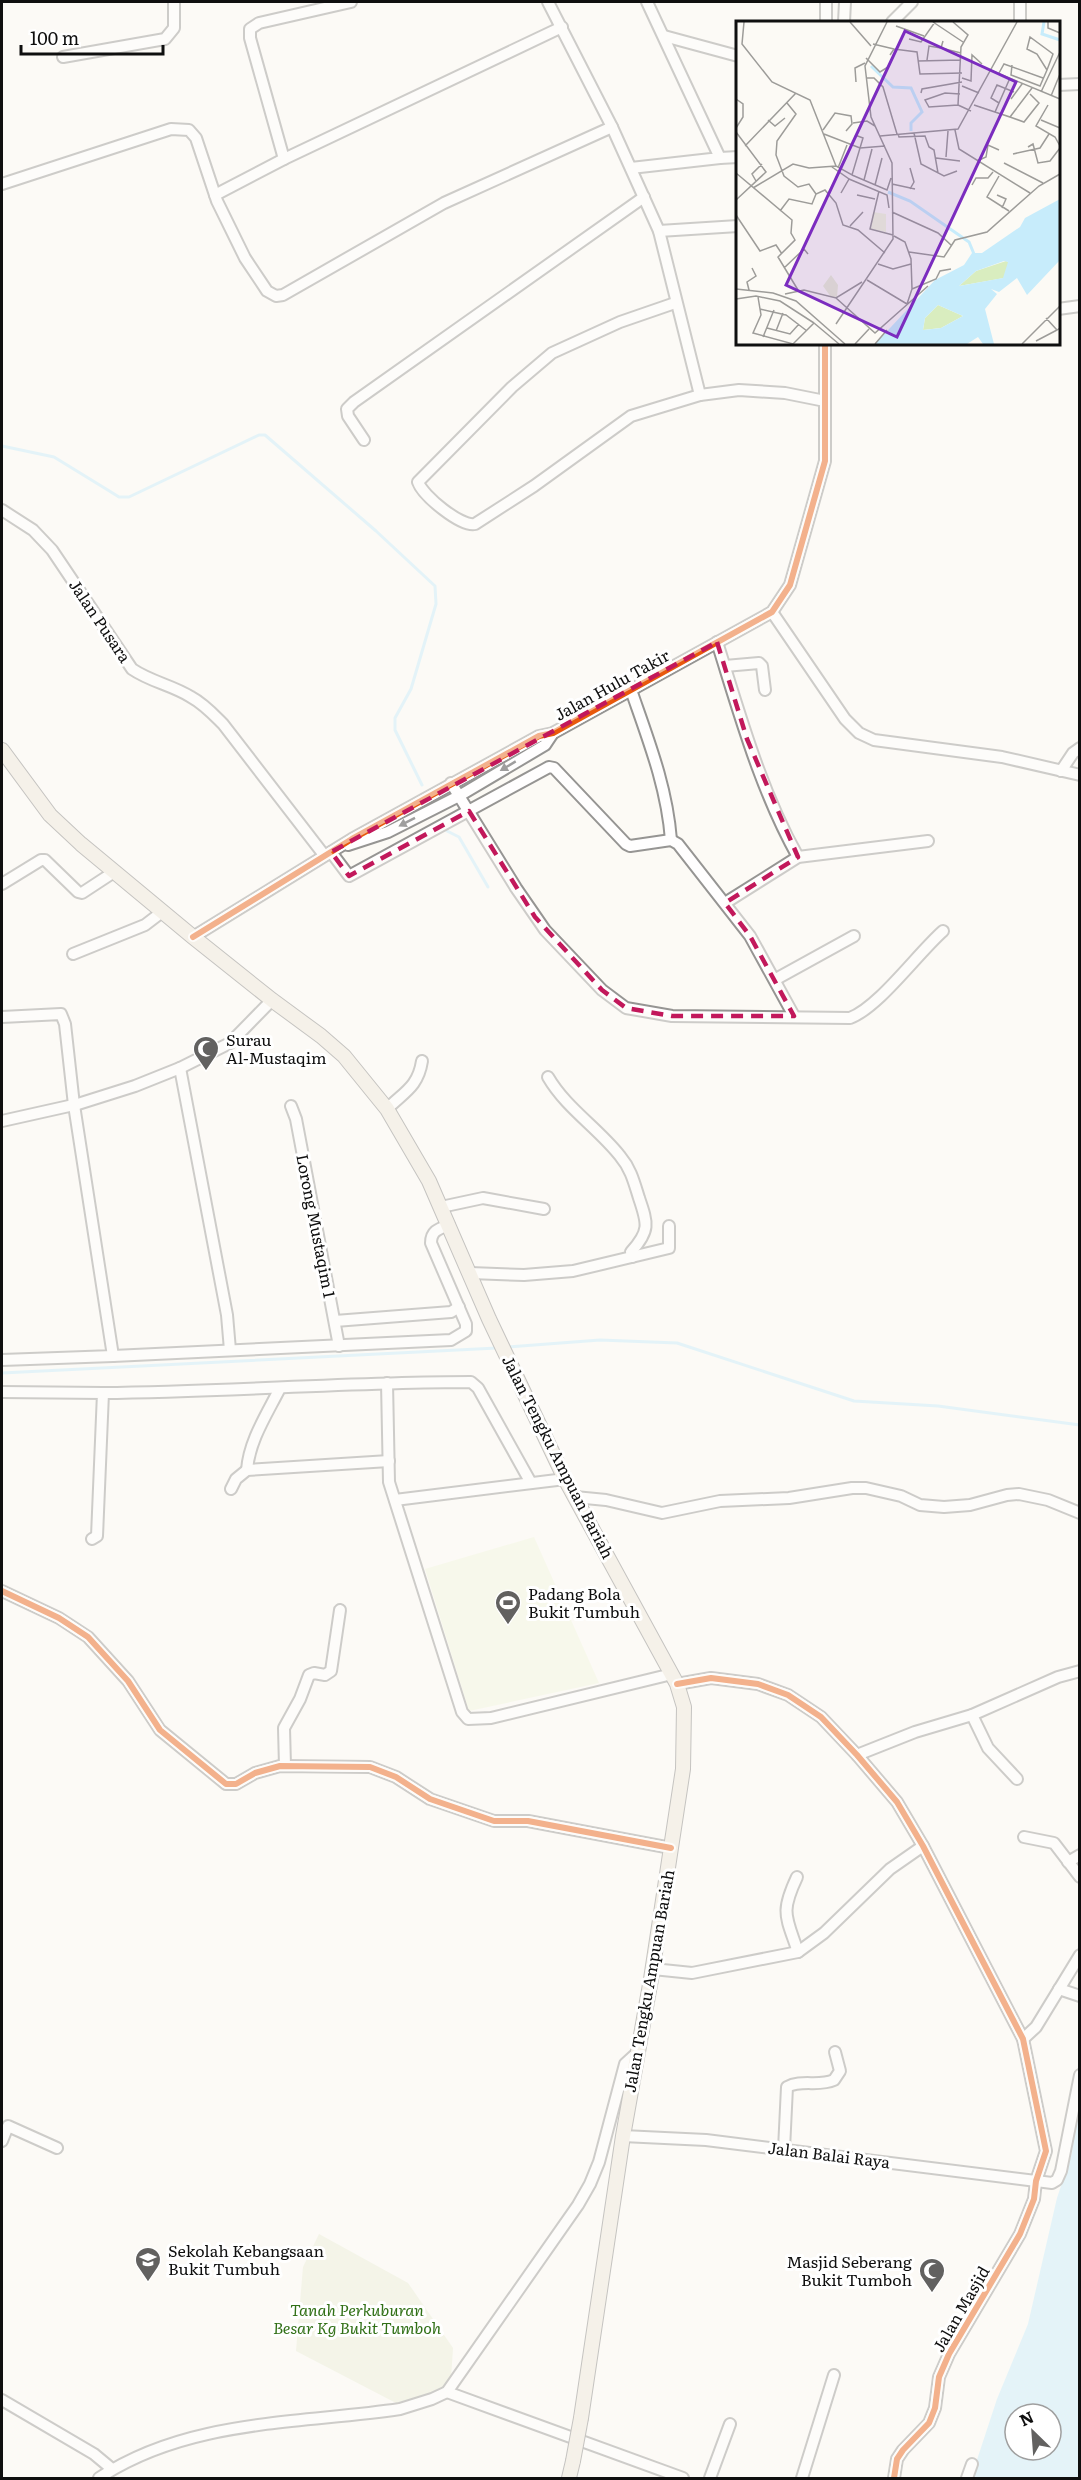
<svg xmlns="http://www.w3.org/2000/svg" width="1081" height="2480" viewBox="0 0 1081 2480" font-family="Literata,serif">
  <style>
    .cemetery { fill: #eaeed7 }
    .pitch { fill: #f2f7dd }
    .water { fill: #c7ecfb; fill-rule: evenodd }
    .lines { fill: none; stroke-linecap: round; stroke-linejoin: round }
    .stream { stroke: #c7ecfb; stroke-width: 3 }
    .minor-casing { stroke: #969593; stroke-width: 14 }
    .major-casing { stroke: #838280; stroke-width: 16 }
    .minor { stroke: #fffefe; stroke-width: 10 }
    .major { stroke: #eee7d9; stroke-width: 14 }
    .major-bridge-casing { stroke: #838280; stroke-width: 16; stroke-linecap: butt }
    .major-bridge { stroke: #eee7d9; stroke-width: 14 }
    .cycleway-casing { stroke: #fff; stroke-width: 10 }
    .cycleway { stroke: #e8590c; stroke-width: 6 }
    .oneway { fill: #9f9e9e }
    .marked { fill: none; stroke: #c2185b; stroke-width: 4.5; stroke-dasharray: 12 8; stroke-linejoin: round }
    .labels { text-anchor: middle; stroke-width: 6; stroke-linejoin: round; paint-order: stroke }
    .street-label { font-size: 16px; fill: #0f0f0f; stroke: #fff }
    .poi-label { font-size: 16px; fill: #0f0f0f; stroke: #fff; text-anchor: start }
    .park-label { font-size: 16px; font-style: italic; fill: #317017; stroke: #fff }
    .inset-river { fill: none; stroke: #c7ecfb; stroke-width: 3 }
    .inset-road { fill: none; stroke: #9d9c99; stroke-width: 1.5 }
    .view { fill: #7b2cbf; fill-opacity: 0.15; stroke: #7b2cbf; stroke-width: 3 }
    .inset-edge { fill: none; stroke: #0f0f0f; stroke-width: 3 }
  </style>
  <rect width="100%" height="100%" fill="#fcfaf5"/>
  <path class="cemetery" d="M319,2234l89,49 45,65 -2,30 -10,12 -45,13 -100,-52 7,-84z"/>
  <path class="pitch" d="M534,1537l65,146 -130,28 -44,-142z"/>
  <path class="water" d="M1079,2101v377h-108l26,-79 31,-75 29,-126 15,-45zM1015,2414h36v36h-36z"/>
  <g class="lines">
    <g class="stream">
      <path d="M2,446l52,11 57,35 8,5h10l130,-62h6l111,96 59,55 1,18 -25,85 -16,29v12l27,55"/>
      <path d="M447,831l12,6 29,50"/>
      <path d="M507,1347l93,-7 77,3 177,58 84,5 142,19"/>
      <path d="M2,1373l495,-25"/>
    </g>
    <defs>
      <g id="minor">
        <path d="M548,2l64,125 47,104 41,164 39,-5 46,3 40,8"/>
        <path d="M1020,2v20"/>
        <path d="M826,22v-20"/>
        <path d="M844,22l1,-20"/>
        <path d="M892,22l20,-20"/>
        <path d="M664,36l74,20"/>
        <path d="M63,57l102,-18 9,-11v-26"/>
        <path d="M1058,85l22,-1"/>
        <path d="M720,158l18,-1"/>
        <path d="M284,159l-34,-121v-9l9,-6 92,-21"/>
        <path d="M631,168l89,-10 -73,-156"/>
        <path d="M2,184l169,-55 18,1 7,8 21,63 28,57 22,33 9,5 7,-1 161,-92 168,-76"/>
        <path d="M215,195l69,-36 278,-132"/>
        <path d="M659,231l79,-5"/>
        <path d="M675,303l-55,19 -68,31 -40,34 -94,95c5,14 43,45 57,42l59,-38 97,-70 69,-21"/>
        <path d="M1058,309l22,-3"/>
        <path d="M364,440l-16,-24 -1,-7 7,-7 290,-205"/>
        <path d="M2,510l31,20 19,20 80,119c19,13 40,16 59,28 13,7 22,17 32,27l101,131"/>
        <path d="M772,612l73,107 14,14 15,7 128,17 78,18"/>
        <path d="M717,642c23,73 43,147 81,215"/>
        <path d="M725,666l34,-3 3,3 3,24"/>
        <path d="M631,690c17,49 36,97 40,150"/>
        <path d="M1061,771l12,-18 7,-5"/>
        <path d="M451,783l65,105 29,42 57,60 24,18 46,8 178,2c29,-11 67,-64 93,-87"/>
        <path d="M348,845l40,-13 71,-36 86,-51 8,-12"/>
        <path d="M331,852l18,24 200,-109 5,1 72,76 4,2 41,-6 7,4 72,92 44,80"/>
        <path d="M2,884l39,-24h4l33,32 4,1 32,-21"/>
        <path d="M725,903l73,-46 130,-16"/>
        <path d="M193,937l159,-98 187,-103 14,-3 219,-121 18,-27 35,-124v-117"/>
        <path d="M73,954l72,-29 17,-13"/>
        <path d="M776,979l78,-43"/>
        <path d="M2,1017l59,-3 4,10 9,81 39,251 -111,4"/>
        <path d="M180,1068l47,247 3,35"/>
        <path d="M548,1077c18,31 50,51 72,79 11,13 14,26 19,42 9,26 11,33 -8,54l1,5"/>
        <path d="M291,1106l5,13 43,227"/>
        <path d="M387,1109c17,-17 31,-22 35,-48"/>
        <path d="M2,1121l76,-17 57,-18 45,-18 50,-25 42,-43"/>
        <path d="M441,1207l42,-9 61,11"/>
        <path d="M470,1273l54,2 49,-4 96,-23v-22"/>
        <path d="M335,1321l116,-9 8,-5"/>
        <path d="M113,1356l338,-16 15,-9v-7l-35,-81c0,-12 7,-14 18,-18"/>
        <path d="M387,1383l2,99 73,230 6,7 23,-1 181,-44"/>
        <path d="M2,1392l101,1 -6,143 -5,3"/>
        <path d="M103,1393c123,-1 245,-11 368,-11l7,6 53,95"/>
        <path d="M247,1470c2,-29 20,-56 33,-82"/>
        <path d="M231,1489l5,-10 11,-9 142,-9"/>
        <path d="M575,1497l31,3 56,13 58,-12 69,-3 63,-10h14l35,8 19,9 24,2 26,-2 37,-10 12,-1 29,6 32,13"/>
        <path d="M395,1500l170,-21"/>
        <path d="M2,1591l57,27 29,19 40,44 32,49 66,54h10l19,-11 25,-7 90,1 26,10 34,22 64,22h34l143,27"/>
        <path d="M677,1684l34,-6 47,6 30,11 33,22 36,38 40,47 26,44 100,193 23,112 -10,30 -2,18 -14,35 -71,120 -10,23 -4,31 -6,15 -26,27 -6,9 -3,19"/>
        <path d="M972,1715l16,33 29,31"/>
        <path d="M857,1755l58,-23 57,-17 86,-38 22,-6"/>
        <path d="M285,1766l-1,-38 16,-29 9,-24 5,-2 11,2 6,-4 9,-61"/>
        <path d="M1024,1837l30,6 26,34"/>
        <path d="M1068,1862l12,-7"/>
        <path d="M797,1877c-17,36 -11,39 1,75"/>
        <path d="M653,1969l39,4 106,-21 26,-19 66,-64 33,-23"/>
        <path d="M1059,1989l21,7"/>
        <path d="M1023,2039l13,-12 44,-72"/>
        <path d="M623,2136l83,4 346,43 5,-3 4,-9 19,-96"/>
        <path d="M2,2141l6,-15 49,22"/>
        <path d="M784,2149l3,-62c14,-8 32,0 47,-7l6,-9 -5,-19"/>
        <path d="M447,2392l236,86"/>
        <path d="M2,2400l92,54 18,15"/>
        <path d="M99,2478c89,-59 199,-54 301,-69l32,-10 15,-7 131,-187 12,-21 9,-22 26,-98 12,-11"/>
        <path d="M710,2478l20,-54"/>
        <path d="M802,2478l32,-103"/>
        <path d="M967,2478l5,-14"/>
      </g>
      <g id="major">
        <path d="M2,750l48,65 31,29 112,93 79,63 49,36 23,20 43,53 42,72 60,138 76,160 112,205 7,23 -1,62 -32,210 -28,157 -42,282"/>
        <path d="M569,2478l4,-17"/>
      </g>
    </defs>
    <use href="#minor" class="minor-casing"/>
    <use href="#major" class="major-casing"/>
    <use href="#minor" class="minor"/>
    <use href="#major" class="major"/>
    <defs>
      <path id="major-bridge" d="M573,2461l8,-43"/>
    </defs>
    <use href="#major-bridge" class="major-bridge-casing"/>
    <use href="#major-bridge" class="major-bridge"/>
    <defs>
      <g id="cycleway">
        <path d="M193,937l159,-98 187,-103 14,-3 219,-121 18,-27 35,-124v-117"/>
        <path d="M2,1591l57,27 29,19 40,44 32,49 66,54h10l19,-11 25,-7 90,1 26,10 34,22 64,22h34l143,27"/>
        <path d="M677,1684l34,-6 47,6 30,11 33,22 36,38 40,47 26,44 100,193 23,112 -10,30 -2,18 -14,35 -71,120 -10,23 -4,31 -6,15 -26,27 -6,9 -3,19"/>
      </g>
    </defs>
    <use href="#cycleway" class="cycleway-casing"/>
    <use href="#cycleway" class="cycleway"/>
  </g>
  <defs><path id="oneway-solid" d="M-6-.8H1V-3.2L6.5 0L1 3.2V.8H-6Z" transform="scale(1.5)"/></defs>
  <g class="oneway">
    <use href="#oneway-solid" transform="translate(508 766) rotate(149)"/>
    <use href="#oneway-solid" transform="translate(407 822) rotate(153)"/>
  </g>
  <path d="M0 0H1081V2480H0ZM717,642l30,97 51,118 -73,46 25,33 44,80h-122l-46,-8 -24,-18 -67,-73 -66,-106 -120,65 -18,-24z" fill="#fcfaf5" fill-opacity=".55" fill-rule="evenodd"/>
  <path class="marked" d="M717,642l30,97 51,118 -73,46 25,33 44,80h-122l-46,-8 -24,-18 -67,-73 -66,-106 -120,65 -18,-24z"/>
  <defs>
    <symbol id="mosque-pin" viewBox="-11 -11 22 30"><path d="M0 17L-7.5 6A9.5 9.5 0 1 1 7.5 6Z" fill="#626160" stroke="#fff"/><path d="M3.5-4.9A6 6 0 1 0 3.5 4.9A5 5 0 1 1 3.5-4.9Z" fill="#fff"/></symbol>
    <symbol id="stadium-pin" viewBox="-11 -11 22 30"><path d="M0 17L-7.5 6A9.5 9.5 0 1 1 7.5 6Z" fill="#626160" stroke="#fff"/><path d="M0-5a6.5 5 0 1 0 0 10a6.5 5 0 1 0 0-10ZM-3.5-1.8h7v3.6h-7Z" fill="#fff"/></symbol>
    <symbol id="school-pin" viewBox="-11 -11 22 30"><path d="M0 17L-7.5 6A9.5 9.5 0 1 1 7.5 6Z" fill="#626160" stroke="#fff"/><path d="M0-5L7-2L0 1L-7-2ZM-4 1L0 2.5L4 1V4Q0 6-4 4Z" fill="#fff"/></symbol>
  </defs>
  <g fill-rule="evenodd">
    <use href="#mosque-pin" x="191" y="1034" width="30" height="40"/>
    <use href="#stadium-pin" x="493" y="1588" width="30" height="40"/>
    <use href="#school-pin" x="133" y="2245" width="30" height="40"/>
    <use href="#mosque-pin" x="917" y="2256" width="30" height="40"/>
  </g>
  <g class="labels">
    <g class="street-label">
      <text transform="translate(100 621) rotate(56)" y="6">Jalan Pusara</text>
      <text transform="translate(612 685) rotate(-29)" y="6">Jalan Hulu Takir</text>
      <text transform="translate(316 1226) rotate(79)" y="6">Lorong Mustaqim 1</text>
      <text transform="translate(558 1457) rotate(63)" y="6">Jalan Tengku Ampuan Bariah</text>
      <text transform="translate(649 1981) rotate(-80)" y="6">Jalan Tengku Ampuan Bariah</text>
      <text transform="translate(829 2155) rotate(7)" y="6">Jalan Balai Raya</text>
      <text transform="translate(961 2309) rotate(-60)" y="6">Jalan Masjid</text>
    </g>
    <g class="poi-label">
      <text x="226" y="1046">Surau<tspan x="226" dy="18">Al-Mustaqim</tspan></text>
      <text x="528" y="1600">Padang Bola<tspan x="528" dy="18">Bukit Tumbuh</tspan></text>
      <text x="168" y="2257">Sekolah Kebangsaan<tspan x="168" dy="18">Bukit Tumbuh</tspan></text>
      <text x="912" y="2268" text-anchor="end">Masjid Seberang<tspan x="912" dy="18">Bukit Tumboh</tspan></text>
    </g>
    <g class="park-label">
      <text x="357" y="2316">Tanah Perkuburan<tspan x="357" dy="18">Besar Kg Bukit Tumboh</tspan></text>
    </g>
  </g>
  <g transform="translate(736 21)">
    <rect width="324" height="324" fill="#fcfaf5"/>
    <path d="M270,240l10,5 -12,12 -45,8 17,-15zM202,284l25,11 -22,12 -18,2 2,-12z" fill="#d9edbf"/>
    <path d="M95,254l7,10 -1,12h-6l-8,-11z" fill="#eaeed7"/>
    <path d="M137,191l13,2v18l-15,-3z" fill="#f2f7dd"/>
    <path d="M324,178v61l-33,35 -10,-17 -18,14 -8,-3 6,5 -12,15 9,35h-11l-5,-7 -11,7h-92l60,-64 29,-15 8,-12h10l38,-26 5,-9zM268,240l4,1 -5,16 -44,8 17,-15zM202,284l25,11 -22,12 -18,2 2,-12z" fill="#c7ecfb" fill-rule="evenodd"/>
    <path class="inset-river" d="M308,1l-2,12 18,6M135,45l22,21 18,1 11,24 -11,11v8M152,171l22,9 59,41 5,12"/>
    <path class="inset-road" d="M8,1l-2,22 30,38 38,18 26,66 16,9 11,-37 -8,-3M114,1l21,24M197,1l30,20M217,1l15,13 -7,12 -3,58 13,6M312,1v6l12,5M160,5l28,10M173,18l12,3 14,-20M207,20l-2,7 20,5M137,23l21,5M154,34l4,-6 23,3 3,22 42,-1M130,37l14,14 8,-5M191,39l2,-14 12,2M182,40l43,-1M276,44l-1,10 29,11 7,-16 6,-16 -23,-17 -3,12 10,5 10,16M254,49l70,29M263,52l5,-9 39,14M130,57h8l9,9 14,47M226,57l9,3 1,-26 10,9M120,61l-1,-14 10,-5M226,65l17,7M305,71l19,-40M185,72l1,-4 40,-7M315,75l9,-22M0,78l7,5v13l-7,11M275,78l11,-15M51,82l9,11 -19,27 -1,14 8,21 14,11 11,-3 7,10M263,82l-8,-5 6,-13 17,7M222,84l-29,2 -4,-7 20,-7 15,1M238,84l21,7 15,-34M312,84l-12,21 19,11 5,9M259,91l15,5 22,-29M274,96l14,5 15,-19 -9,-9M32,99l7,6 10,-8M305,99l19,8M117,102l14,-2 8,5M87,109l12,-17 16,3 1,8 -6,7M219,109l4,19 71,44M0,111l30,40 -30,28M178,112l7,31 23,12 13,-5M88,113l36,14 25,-2M162,113l1,3 26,-1 4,11 5,3 4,23M144,115l78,-7 59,-107M9,125l51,-53M292,126l5,-3 5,19 12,-2 10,-13M277,133l27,-6 9,-14M210,136l2,-26M200,137l24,3M241,140l9,-4 2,-12 11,5M268,142l39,20M96,146l17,12 -8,14M102,147l9,-23M174,147l4,14 -4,7M0,152l56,47 -1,13 4,7 -17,17 20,33M116,154l35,15 4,-12M263,155l-12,21 22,14M113,158l38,16 2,13M128,159l8,-31M20,160l-4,-7 10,-10M156,163l23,5M139,164l7,-27M236,164l4,-7h12l5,-6M17,167l40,-24 16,4 27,-2M143,170l-9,38 23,6M121,174l18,4M261,174l9,4 -4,9M44,190l9,-12 23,5 4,-10 9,-4 11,13 7,22 15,5 27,23M156,191l46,21 13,12M0,194l24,36 16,-6 6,9M114,205l13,-14M158,215l11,6 6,17 1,30 -5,15M173,231l35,5 11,-17 32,-8 52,-46 21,-12M142,243l15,5 18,-5M48,247l20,-19 4,5M131,259l40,24M0,268l37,4 23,8 49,43M176,268l24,-10 4,-8 11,-2M13,269l-2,-8 9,-6 -4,-8M49,273l19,-4 32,8 26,-16M22,276l3,18 -8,18 40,11 21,-21M100,277l39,35 53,-47M0,278l20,-3 24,5 34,22M24,288l26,6 21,16M310,297l11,12 3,-2M78,302l25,21M100,303l57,-85 -1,-76 -21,-46 -6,-51 22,-44M31,307l23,6 9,-10M40,310l7,-18M27,316l11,-27M300,320l21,-11M119,323l14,-15M139,323l12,-14M286,323l38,-38"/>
    <path class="view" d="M169,10l111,51 -119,255 -111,-52z"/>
    <rect width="324" height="324" class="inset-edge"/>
  </g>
  <rect width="1081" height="2480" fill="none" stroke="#0f0f0f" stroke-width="6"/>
  <g transform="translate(1033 2432) rotate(335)"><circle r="28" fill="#ffffff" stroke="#9f9f9f" stroke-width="1.5"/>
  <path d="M0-4.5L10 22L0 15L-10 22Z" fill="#626160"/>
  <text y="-9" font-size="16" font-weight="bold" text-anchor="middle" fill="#0f0f0f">N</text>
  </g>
  <path d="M21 45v9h142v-9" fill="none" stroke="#0f0f0f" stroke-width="3"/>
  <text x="30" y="45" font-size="18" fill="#0f0f0f" stroke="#ffffff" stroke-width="4.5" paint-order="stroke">100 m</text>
</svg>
